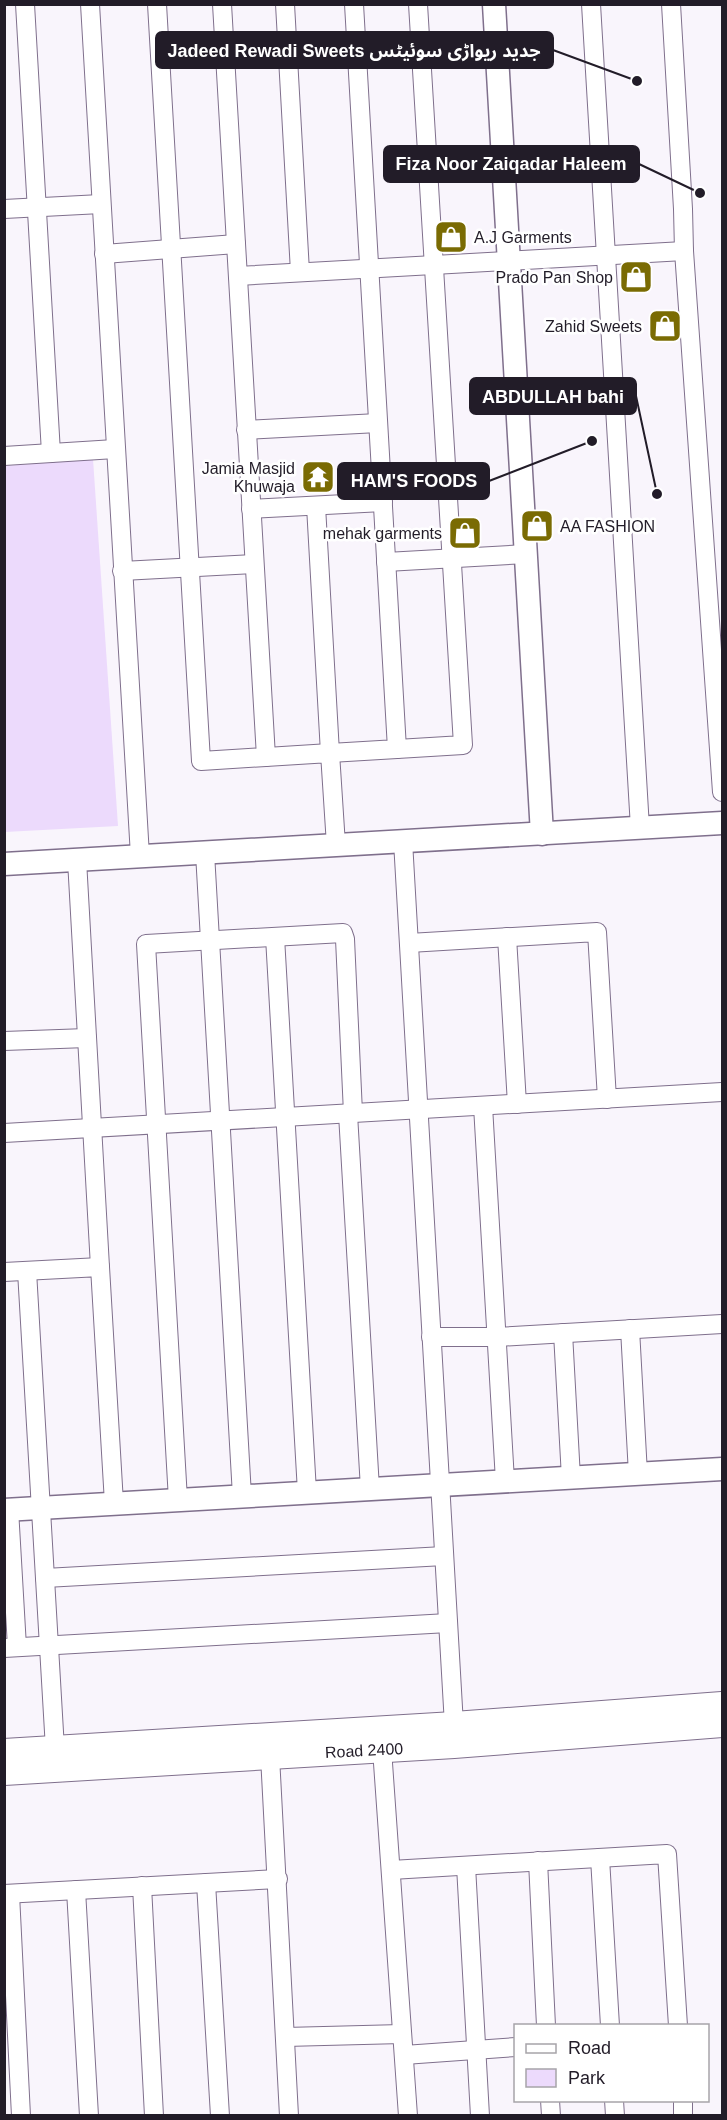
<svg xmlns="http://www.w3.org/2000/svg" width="727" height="2120" viewBox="0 0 727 2120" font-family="Arial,'Noto Sans Arabic',sans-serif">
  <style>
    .green { fill: #ecdafc }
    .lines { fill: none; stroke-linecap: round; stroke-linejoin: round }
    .minor-casing { stroke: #7f6f8c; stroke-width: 20 }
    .tertiary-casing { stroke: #7f6f8c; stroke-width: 25 }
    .secondary-casing { stroke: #7f6f8c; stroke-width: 28 }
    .minor { stroke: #fff; stroke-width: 18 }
    .tertiary { stroke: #fff; stroke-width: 22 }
    .secondary { stroke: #fff; stroke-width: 26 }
    .labels { text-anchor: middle; stroke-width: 5; stroke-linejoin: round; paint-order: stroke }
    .poi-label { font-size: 16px; fill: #221c28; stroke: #fff; text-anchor: end }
    .street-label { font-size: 16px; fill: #221c28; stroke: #fff }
    .leader { fill: none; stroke: #221c28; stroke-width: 2 }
    .callout-dot { fill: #221c28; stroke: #fff; stroke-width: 2 }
    .callout { fill: #221c28; stroke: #221c28; stroke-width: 2 }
    .callout-label { font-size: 18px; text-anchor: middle; font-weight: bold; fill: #fff }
  </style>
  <rect width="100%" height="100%" fill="#f9f5fc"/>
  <path class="green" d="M93,459l25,367 -113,6v-366z"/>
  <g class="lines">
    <defs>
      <g id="minor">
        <path d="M25,4l26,449"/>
        <path d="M90,4l50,852"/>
        <path d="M157,4l44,757 129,-8 6,92"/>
        <path d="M222,4l44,753"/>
        <path d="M285,4l15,268"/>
        <path d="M591,4l49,824"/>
        <path d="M671,4l12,205 1,42 38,541"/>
        <path d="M4,209l97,-5"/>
        <path d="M104,254l132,-10"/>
        <path d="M238,276l446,-25"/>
        <path d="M246,430l132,-7"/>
        <path d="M4,456l111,-7"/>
        <path d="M316,506l14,247 67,-4 -43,-745"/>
        <path d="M251,509l132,-7"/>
        <path d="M386,562l140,-8"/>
        <path d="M122,571l132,-7"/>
        <path d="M397,749l66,-4 -45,-741"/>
        <path d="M403,841l51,884"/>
        <path d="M205,853l37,643"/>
        <path d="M77,860l23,407"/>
        <path d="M275,937l32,555"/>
        <path d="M507,937l10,167"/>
        <path d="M409,943l188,-11 10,167"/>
        <path d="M4,1041l83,-3"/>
        <path d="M483,1106l22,375"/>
        <path d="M348,1114l22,375"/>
        <path d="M4,1133l718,-41"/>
        <path d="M27,1271l28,478"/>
        <path d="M4,1272l96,-5 14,236"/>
        <path d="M630,1329l8,145"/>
        <path d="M563,1333l8,145"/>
        <path d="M431,1337h66l225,-13"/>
        <path d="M178,1500l-32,-556 197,-11 2,6 8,174"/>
        <path d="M9,1509l8,138"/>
        <path d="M45,1578l399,-22"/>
        <path d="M4,1648l444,-25"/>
        <path d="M382,1749l26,367"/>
        <path d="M270,1756l19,360"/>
        <path d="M600,1858l10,168"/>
        <path d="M538,1861l8,165"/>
        <path d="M466,1866l14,250"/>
        <path d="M391,1870l276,-16 11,172"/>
        <path d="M206,1883l14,233"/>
        <path d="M142,1886l12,230"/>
        <path d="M76,1890l13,226"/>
        <path d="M4,1894l274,-15"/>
        <path d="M10,1894l11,222"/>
        <path d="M285,2037l117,-3"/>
        <path d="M404,2055l112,-8"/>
        <path d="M550,2100l1,16"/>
        <path d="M614,2100l1,16"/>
        <path d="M683,2100v16"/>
      </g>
      <g id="tertiary">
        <path d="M494,4l48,830"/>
        <path d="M4,864l718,-41"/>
        <path d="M4,1510l718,-41"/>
      </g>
      <g id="secondary">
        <path d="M4,1752l450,-27 268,-20"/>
        <path d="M4,1772l450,-27 268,-21"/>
      </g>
    </defs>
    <use href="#minor" class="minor-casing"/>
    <use href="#tertiary" class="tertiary-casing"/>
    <use href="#secondary" class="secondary-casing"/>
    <use href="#minor" class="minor"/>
    <use href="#tertiary" class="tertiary"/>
    <use href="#secondary" class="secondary"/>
  </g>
  <defs>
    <symbol id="shop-square" viewBox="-11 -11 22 22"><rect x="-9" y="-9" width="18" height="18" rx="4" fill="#7a6b03" stroke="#fff"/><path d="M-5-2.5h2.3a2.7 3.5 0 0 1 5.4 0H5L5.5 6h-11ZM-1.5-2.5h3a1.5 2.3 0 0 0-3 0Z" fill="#fff"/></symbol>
    <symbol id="temple-square" viewBox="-11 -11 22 22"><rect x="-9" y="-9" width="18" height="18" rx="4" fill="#7a6b03" stroke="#fff"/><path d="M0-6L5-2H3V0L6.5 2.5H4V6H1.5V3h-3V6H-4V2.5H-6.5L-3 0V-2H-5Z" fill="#fff"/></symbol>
  </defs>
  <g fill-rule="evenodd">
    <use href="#shop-square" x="432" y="218" width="38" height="38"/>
    <use href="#shop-square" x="617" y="258" width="38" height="38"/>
    <use href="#shop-square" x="646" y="307" width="38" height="38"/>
    <use href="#temple-square" x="299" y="458" width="38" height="38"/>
    <use href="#shop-square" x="518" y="507" width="38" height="38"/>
    <use href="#shop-square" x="446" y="514" width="38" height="38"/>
  </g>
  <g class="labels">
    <g class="poi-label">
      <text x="474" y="243" text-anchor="start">A.J Garments</text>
      <text x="613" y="283">Prado Pan Shop</text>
      <text x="642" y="332">Zahid Sweets</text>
      <text x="295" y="474">Jamia Masjid<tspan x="295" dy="18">Khuwaja</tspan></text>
      <text x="560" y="532" text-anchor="start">AA FASHION</text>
      <text x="442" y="539">mehak garments</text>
    </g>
    <g class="street-label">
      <text transform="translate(364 1750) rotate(-3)" y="6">Road 2400</text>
    </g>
  </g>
  <path class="leader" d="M637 81L553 50M700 193L639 164M657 494L636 396M592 441L489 481"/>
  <g class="callout-dot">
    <circle cx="637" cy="81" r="6"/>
    <circle cx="700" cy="193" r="6"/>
    <circle cx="657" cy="494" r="6"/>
    <circle cx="592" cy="441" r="6"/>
  </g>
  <g class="callout">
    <rect x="156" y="32" width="397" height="36" rx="6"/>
    <rect x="384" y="146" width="255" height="36" rx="6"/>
    <rect x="470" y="378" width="166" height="36" rx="6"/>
    <rect x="338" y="463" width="151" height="36" rx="6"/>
  </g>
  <g class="callout-label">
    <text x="354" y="57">Jadeed Rewadi Sweets جدید ریواڑی سوئیٹس</text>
    <text x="511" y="170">Fiza Noor Zaiqadar Haleem</text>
    <text x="553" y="403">ABDULLAH bahi</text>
    <text x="414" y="487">HAM'S FOODS</text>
  </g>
  <rect width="727" height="2120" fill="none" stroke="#221c28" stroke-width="12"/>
  <rect x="514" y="2024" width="195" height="78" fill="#ffffff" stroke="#a7a4a9" stroke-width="1.5"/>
  <rect x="526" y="2044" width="30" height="9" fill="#ffffff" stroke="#a7a4a9" stroke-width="1.5"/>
  <text x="568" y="2054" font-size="18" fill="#221c28">Road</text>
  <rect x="526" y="2069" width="30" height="18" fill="#ecdafc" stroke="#a7a4a9" stroke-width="1.5"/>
  <text x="568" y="2084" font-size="18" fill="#221c28">Park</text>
</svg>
